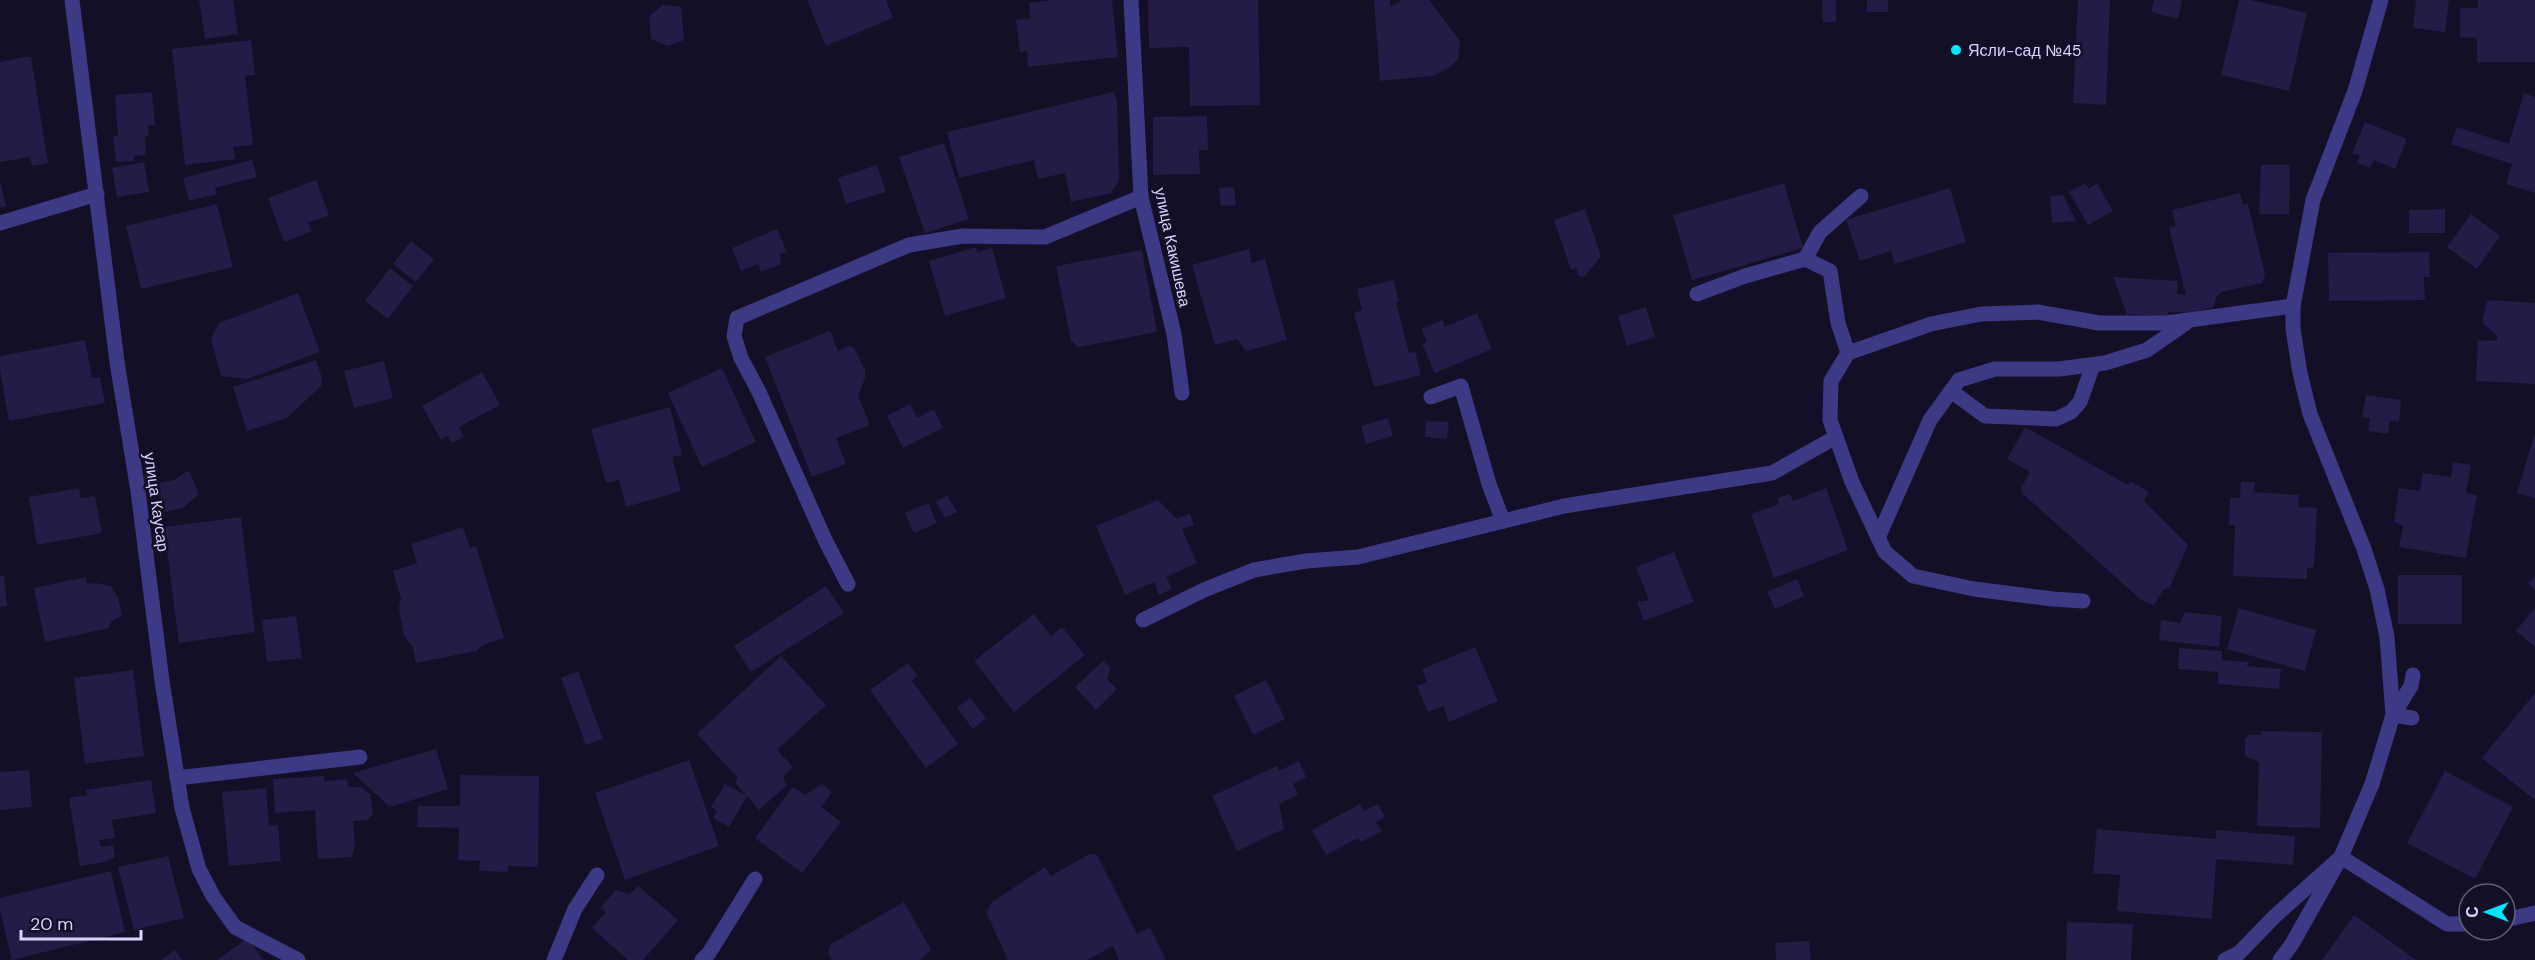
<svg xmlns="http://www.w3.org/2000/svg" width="2535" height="960" viewBox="0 0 2535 960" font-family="'DM Sans',sans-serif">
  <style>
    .building { fill: #241b47 }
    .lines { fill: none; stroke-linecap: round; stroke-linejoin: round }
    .minor { stroke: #3d3a85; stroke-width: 15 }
    .poi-dot { fill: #00e5ff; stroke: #130f26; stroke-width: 2 }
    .labels { text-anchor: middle; stroke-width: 5; stroke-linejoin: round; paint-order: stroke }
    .poi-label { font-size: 16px; fill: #d9d4ff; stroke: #130f26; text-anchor: start }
    .street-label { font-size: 16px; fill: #d9d4ff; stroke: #130f26 }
  </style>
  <rect width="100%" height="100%" fill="#130f26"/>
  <g class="building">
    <path d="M199,0h34l5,34 -33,5z"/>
    <path d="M807,0h79l7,18 -67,28z"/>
    <path d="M1052,0h60l6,57 -90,10 -1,-16 -7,1 -4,-32 14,-2 -1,-15z"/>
    <path d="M1148,0h110l2,105 -70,1 -1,-59 -40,1z"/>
    <path d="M1374,0h16v7l12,-7h27l31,41 -2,18 -9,9 -17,8 -52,5z"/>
    <path d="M1822,0h14v22h-13z"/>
    <rect x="1867" y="0" width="21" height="12"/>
    <path d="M2078,0h32l-4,105 -33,-2z"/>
    <path d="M2154,0h28l-4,19 -27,-7z"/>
    <path d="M2239,0h12l56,13 -18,78 -68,-16z"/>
    <path d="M2416,0h33l-4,32 -32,-4z"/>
    <path d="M2478,0h57v62h-58v-24l-17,-1v-29h18z"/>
    <path d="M663,5l18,2 3,33 -16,6 -17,-7 -2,-23z"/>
    <path d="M251,40l4,35 -10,1 8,69 -20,2 2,12 -50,6 -13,-116z"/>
    <path d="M25,57h6l17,106 -16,3 -2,-9 -30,5v-100z"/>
    <path d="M152,92l3,33h-7l1,11 -4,1 1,18 -12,1v5l-18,1 -3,-26h5l-3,-41z"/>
    <path d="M1113,92l4,7 2,81 -8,13 -40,9 -6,-29 -27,6 -4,-19 -75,18 -12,-46z"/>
    <path d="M2524,93l11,4v96l-29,-9 6,-20 -61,-20 6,-17 52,17z"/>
    <path d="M1207,116l1,34h-9l1,24 -47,1v-58z"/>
    <path d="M2365,122l42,17 -12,30 -21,-9 -4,8 -13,-5 3,-8 -8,-1z"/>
    <path d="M944,143l25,76 -44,14 -26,-76z"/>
    <path d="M252,160l5,17 -42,11 2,6 -28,7 -6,-23z"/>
    <path d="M144,162l5,30 -32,5 -5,-29z"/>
    <path d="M877,165l9,27 -40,12 -8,-26z"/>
    <path d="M2261,165h29l-1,49h-30z"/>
    <path d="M0,180l6,26 -6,1z"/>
    <path d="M316,180l13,35 -21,8 4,8 -28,11 -16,-44z"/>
    <path d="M1784,183l19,65 -111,32 -19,-65z"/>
    <path d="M2085,183l4,6 8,-6 16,28 -25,14 -19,-33z"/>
    <path d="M1234,187l2,18 -15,1 -2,-18z"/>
    <path d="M1950,188l16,54 -71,22 -4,-13 -31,10 -14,-41z"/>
    <path d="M2240,193l3,12 5,-1 17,70 -3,9 -41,9 -5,5 -2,10 -24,6 -22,-1v4l-41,-2 -14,-37 65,4 -1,13 9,1 -17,-67 7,-2 -4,-16z"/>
    <path d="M2063,195l13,26 -24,2 -2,-27z"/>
    <path d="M217,204l16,63 -92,22 -15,-63z"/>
    <path d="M1585,209l16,47 -17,21 -5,-1 -3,-8 -5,2 -17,-50z"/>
    <path d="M2445,209v24h-36v-23z"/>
    <path d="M2471,214l29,22 -23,33 -30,-22z"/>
    <path d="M777,229l10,23 -7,2 1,10 -20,8 -3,-8 -17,7 -9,-23z"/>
    <path d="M411,241l23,18 -18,23 -23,-18z"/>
    <path d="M976,247l1,5 15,-4 14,50 -61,18 -16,-55z"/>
    <path d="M1249,249l3,14 13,-4 22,81 -41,11 -9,-12 -22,6 -23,-80z"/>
    <path d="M1142,250l15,82 -78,15 -8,-6 -15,-75z"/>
    <path d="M2429,252l1,25h-6l1,23 -96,1 -1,-48z"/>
    <path d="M390,268l23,18 -25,33 -23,-18z"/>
    <path d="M1393,280l6,21 -3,2 13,50 6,-1 6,23 -47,12 -20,-74 8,-3 -5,-21z"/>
    <path d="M298,293l22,59 -73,27 -26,-3 -10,-37 8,-16z"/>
    <path d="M2487,300l48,3v81l-59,-3 2,-41 19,1v-6l-13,-10 -1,-6z"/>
    <path d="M1646,307l9,30 -28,9 -9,-30z"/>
    <path d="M1477,313l15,36 -57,24 -13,-29 5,-3 -6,-12 21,-9 3,7z"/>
    <path d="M830,331l8,20 11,-5 5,2 11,22v8l-7,18 12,29 -34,13 10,26 -34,13 -47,-120z"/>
    <path d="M85,340l7,38 8,-1 5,26 -96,18 -9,-51v-14z"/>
    <path d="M316,360l6,18 -1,8 -34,32 -40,13 -14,-44z"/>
    <path d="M384,361l9,37 -39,10 -10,-37z"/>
    <path d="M722,368l34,74 -54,25 -34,-74z"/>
    <path d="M482,372l18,33 -41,22 5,10 -12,6 -4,-7 -7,4 -19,-34z"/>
    <path d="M2366,395l35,5 -2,22 -9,-1 -2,13 -20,-3 2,-13 -8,-1z"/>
    <path d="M910,404l7,14 17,-9 9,19 -40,20 -16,-32z"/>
    <path d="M670,407l12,48 -10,2 9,34 -55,16 -7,-27 -13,3 -15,-54z"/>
    <path d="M1388,418l5,18 -27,8 -5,-18z"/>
    <path d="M1426,421l23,1 -2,17 -22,-2z"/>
    <path d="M2025,427l103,58 2,-4 19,11 -5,9 44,44 -18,42 -7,3 -9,15 -13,-5 -119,-107 -1,-5 9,-16 -23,-13z"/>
    <path d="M2534,436h1v62l-18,-5z"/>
    <path d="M2453,462l18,3 -5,28 11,2 -11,63 -67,-11 4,-21 -9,-4 5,-34 21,3 3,-18 28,4z"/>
    <path d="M186,472h4l9,22 -16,14 -19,4 -6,-29 16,-3z"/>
    <path d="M2241,482h14l-1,10 45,3 -1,12 19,1 -3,59 -7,2v10l-74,-3 2,-51h-6l1,-27h10z"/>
    <path d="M79,488l2,10 14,-2 7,37 -65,12 -8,-48z"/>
    <path d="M1826,488l22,62 -74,28 -23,-64 28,-10 -2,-6 13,-4 3,7z"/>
    <path d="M947,495l10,17 -12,6 -9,-16z"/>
    <path d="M1158,500l19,19 13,-6 4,12 -12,4 15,34 -31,14 6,12 -13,6 -5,-13 -29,13 -29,-69z"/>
    <path d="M928,503l9,20 -23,10 -9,-20z"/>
    <path d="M241,517l14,115 -76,11 -15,-116z"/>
    <path d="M463,527l7,21 6,-2 28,92 -21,7 -7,6 -60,12 -3,-16 -9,-11 -5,-28 2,-9 -8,-28 24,-8 -6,-19z"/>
    <path d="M1674,552l20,50 -50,19 -7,-19 12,-2 -13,-33z"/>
    <rect x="2398" y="575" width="64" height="49"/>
    <path d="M0,576h4l3,30 -7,1z"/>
    <path d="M2535,576v14l-7,-6z"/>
    <path d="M86,577l1,7 9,-1 15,3 7,11 4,18 -11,7 -2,6 -64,14 -11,-54z"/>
    <path d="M1797,579l7,17 -29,13 -8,-17z"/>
    <path d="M826,586l18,27 -93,59 -17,-26z"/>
    <path d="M2239,608l77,22 -11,41 -78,-22z"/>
    <path d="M2535,608v39l-19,-16z"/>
    <path d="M2185,612l37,4 -3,31 -60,-7 2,-20 19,3z"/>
    <path d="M1034,614l17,22 11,-9 23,28 -71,57 -40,-51z"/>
    <path d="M296,616l6,42 -35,4 -5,-42z"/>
    <path d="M1475,647l23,54 -49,21 -6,-16 -15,6 -11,-26 10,-4 -5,-13z"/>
    <path d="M2179,648l43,3v9l26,2 -1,4 34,3 -2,20 -61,-5v-12l-40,-3z"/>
    <path d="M781,656l45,49 -49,45 16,17 -10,10 4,8 -28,25 -12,-14 -18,31 -16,-9 4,-8 -6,-3 14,-23 21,11 -11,-12 3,-5 -41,-44z"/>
    <path d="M1103,661l8,7 -4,11 10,10 -21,21 -21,-23z"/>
    <path d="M908,663l9,12 -5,6 46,63 -32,24 -56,-78z"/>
    <path d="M133,670l11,86 -59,8 -11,-86z"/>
    <path d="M578,671l25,68 -17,6 -25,-67z"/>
    <path d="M1266,680l19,39 -32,16 -19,-39z"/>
    <path d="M2535,693v107l-53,-42z"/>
    <path d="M970,698l16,20 -13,11 -16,-21z"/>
    <path d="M2261,731l61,1 -2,96 -63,-2 2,-64 -14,-6v-17l4,-4h12z"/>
    <path d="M436,749l12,40 -58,18 -37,-34z"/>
    <path d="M689,760l30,86 -94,34 -30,-87z"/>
    <path d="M1299,761l7,16 -13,7 5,11 -19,9 5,25 -47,22 -25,-55 65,-30 2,5z"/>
    <path d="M29,770l3,37 -32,3v-38z"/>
    <path d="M2445,771l68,36 -38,72 -68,-36z"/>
    <path d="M460,775l79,1 -1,91 -30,-1v6l-29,-1 1,-10 -22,-1 1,-32 -42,-1 1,-21h42z"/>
    <path d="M324,776v5l23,-2 1,8h13l9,7 3,20 -5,6 -15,1 2,23 -3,13 -34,2 -3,-49 -40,3 -2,-34z"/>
    <path d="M151,780l5,33 -44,7 3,18 -16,2 2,7 12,-2 2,12 -10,5 -25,4 -11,-68 18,-3 -1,-5z"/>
    <path d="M822,784l10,8 -11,15 20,15 -39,51 -47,-35 38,-51 12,8z"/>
    <path d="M266,788l3,38 9,-1 3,36 -52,5 -7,-74z"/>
    <path d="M1360,804l4,7 14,-7 7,13 -9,5 6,9 -21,11 -3,-4 -32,17 -14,-25z"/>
    <path d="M2097,829l119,10v-9l79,6 -2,29 -77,-6 -4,60 -95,-8 3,-36 -27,-2z"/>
    <path d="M1089,854l8,1 40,79 13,-7 16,33h-47l-6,-14 -26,14h-79l-22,-48 6,-10 53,-35 6,9z"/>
    <path d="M168,856l16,62 -50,12 -16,-63z"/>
    <path d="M111,871l14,61 -113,28 -12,-49v-13z"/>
    <path d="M638,886l40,34 -35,40h-15l-36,-32 14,-16 -6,-4 16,-18 14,4z"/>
    <path d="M904,902l27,48 -8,8 -5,2h-86l-4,-8 3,-8z"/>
    <path d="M2354,915l62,45h-94z"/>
    <path d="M2067,922l66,2 -2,36h-65z"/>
    <path d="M248,938l15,22h-46z"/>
    <path d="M1809,941l2,19h-35l-1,-17z"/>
    <path d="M175,950l7,10h-21z"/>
  </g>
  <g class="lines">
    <g class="minor">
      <path d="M72,0l45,362 21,129 24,190 20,127 17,61 14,27 22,31 63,33"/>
      <path d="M1131,0l10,197 33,137 8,59"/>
      <path d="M0,223l97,-29"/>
      <path d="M1805,259l15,-27 41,-36"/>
      <path d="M1697,294l48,-18 60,-17 25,12 8,52 10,30"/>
      <path d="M1951,391l34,25 71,3 15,-7 9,-10 13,-37"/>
      <path d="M1431,397l30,-11 28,98 14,37"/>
      <path d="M1878,538l52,-118 29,-40 36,-11h64l46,-6 42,-13 39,-27"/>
      <path d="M848,584l-22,-42 -67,-150 -18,-34 -7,-22 3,-18 172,-73 54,-9 82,1 96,-40"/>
      <path d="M2083,601l-30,-2 -79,-10 -61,-13 -28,-24 -33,-70 -22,-62 1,-39 17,-28 83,-29 50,-10 57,-2 61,11h68l126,-17"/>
      <path d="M1143,620l61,-30 50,-20 52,-9 52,-4 206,-51 208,-33 64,-36"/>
      <path d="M2412,718l-19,-3 18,-29 2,-11"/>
      <path d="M177,778l183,-21"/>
      <path d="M2505,920l30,-7"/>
      <path d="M554,960l21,-51 22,-34"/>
      <path d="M702,960l7,-7 46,-74"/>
      <path d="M2225,960l14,-7 36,-37 66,-59 106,67h22"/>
      <path d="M2280,960l12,-16 49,-87 31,-73 21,-69 -6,-78 -10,-48 -13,-40 -54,-135 -10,-41 -7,-44v-23l20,-106 42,-109 26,-91"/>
    </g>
  </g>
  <circle class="poi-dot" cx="1956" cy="50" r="6"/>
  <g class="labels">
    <g class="poi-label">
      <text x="1968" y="56">Ясли-сад №45</text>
    </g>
    <g class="street-label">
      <text transform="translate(1173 247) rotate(78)" y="6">улица Какишева</text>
      <text transform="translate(157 502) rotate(82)" y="6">улица Каусар</text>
    </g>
  </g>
  <g transform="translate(2487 912) rotate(270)"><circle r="28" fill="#130f26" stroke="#625e7d" stroke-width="1.5"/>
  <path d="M0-4.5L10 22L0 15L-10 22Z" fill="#00e5ff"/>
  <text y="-9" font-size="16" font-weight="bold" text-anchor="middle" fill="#d9d4ff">С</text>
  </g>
  <path d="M21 930v9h120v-9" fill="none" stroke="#d9d4ff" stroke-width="3"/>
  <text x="30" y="930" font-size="18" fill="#d9d4ff" stroke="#130f26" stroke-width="4.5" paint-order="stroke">20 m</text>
</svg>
